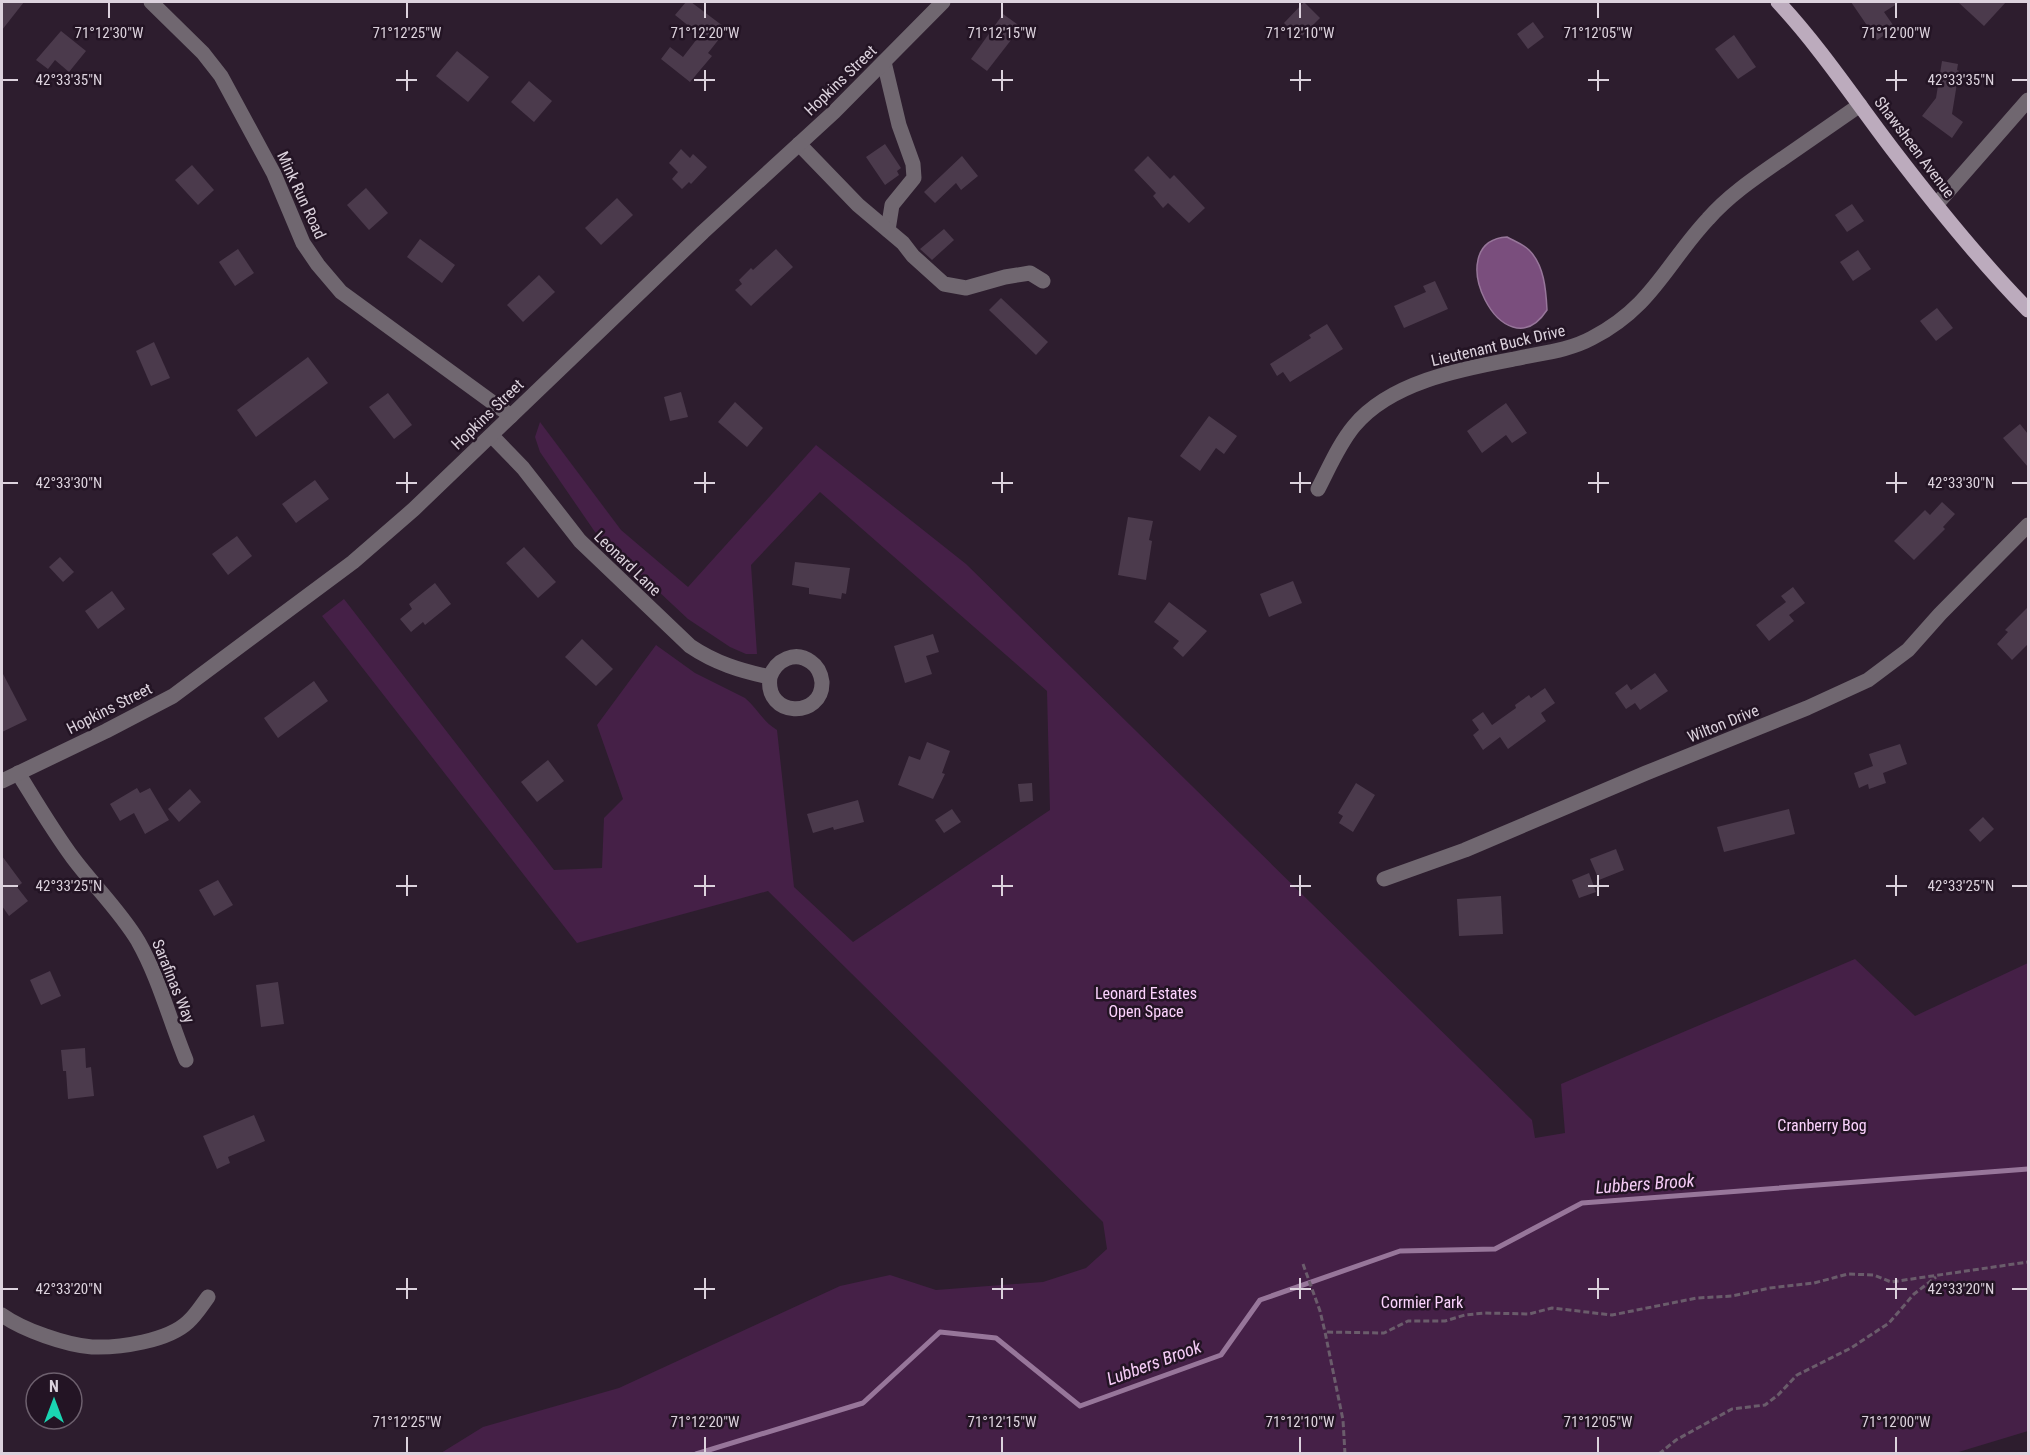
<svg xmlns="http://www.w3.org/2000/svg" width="2030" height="1455" viewBox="0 0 2030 1455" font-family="'Roboto Condensed',sans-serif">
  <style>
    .green { fill: #452047 }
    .water { fill: #7a4e7d; stroke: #97769a; stroke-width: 1.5 }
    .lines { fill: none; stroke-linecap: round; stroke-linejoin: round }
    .stream { stroke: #97769a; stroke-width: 5 }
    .building { fill: #4b3a4c }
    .path { stroke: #6a5c6b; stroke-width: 3; stroke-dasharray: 6 3; stroke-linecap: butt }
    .minor { stroke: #706770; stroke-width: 15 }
    .major { stroke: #bcabbd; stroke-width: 15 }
    .ticks { fill: none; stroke: #dcd2dd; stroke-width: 2 }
    .labels { text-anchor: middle; stroke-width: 5; stroke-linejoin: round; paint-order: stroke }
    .street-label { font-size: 16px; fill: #dcd2dd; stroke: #231424 }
    .park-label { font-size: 16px; fill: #fcd3fe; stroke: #231424 }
    .water-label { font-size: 18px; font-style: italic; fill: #f5ccf6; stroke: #231424 }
    .ticks-label { font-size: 15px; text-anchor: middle; fill: #dcd2dd; stroke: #231424; stroke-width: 5; stroke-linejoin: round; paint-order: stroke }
  </style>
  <rect width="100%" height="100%" fill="#2d1d2e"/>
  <path class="green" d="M540,422l81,108 67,57 128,-142 150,119 566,556 3,18 30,-5 -4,-49 294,-125 60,57 113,-53v468l-76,23 -1511,-1 42,-26 136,-39 221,-102 50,-11 46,15 107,-8 43,-14 21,-19 -4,-27 -335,-331 -191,52 -255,-327 22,-17 210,271 48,-2 2,-50 19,-19 -26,-74 59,-80 39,28 50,25c12,10 18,24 32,32l17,157 59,55 197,-132 -3,-119 -227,-199 -69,73 6,89h-11l-16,-7 -42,-28 -93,-87 -55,-80 -5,-15z"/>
  <path class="water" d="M1507,237c7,4 16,7 22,13 15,15 17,39 18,60 -43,66 -109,-69 -40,-73z"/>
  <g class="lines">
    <path class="stream" d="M696,1454l167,-51 77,-71 56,6 84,68 141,-51 39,-55 140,-49 95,-2 87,-46 446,-34"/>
  </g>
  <g class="building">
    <path d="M2,2h22l-22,28z"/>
    <path d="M686,2h5l36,27 -19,24 4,3 -22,26 -29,-23 9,-12 13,10 17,-22 -25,-20z"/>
    <path d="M1304,2l16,16 -20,20 -16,-15z"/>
    <path d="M1851,2h49l-16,10 11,16 -18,12z"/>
    <path d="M1958,2h48l-22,24z"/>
    <path d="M1003,14l18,13 -34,44 -16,-12z"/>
    <path d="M1533,22l11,15 -16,12 -11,-15z"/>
    <path d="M61,31l25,20 -17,21 -14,-12 -7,9 -12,-9z"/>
    <path d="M1734,35l22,32 -18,12 -23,-30z"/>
    <path d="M457,51l32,26 -21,25 -32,-26z"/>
    <path d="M1942,61l16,3 -1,6 2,1 -7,43 11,8 -11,16 -30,-22 14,-18z"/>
    <path d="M529,81l23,20 -18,21 -23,-20z"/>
    <path d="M885,144l16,24 -4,3 2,4 -14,10 -19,-28z"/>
    <path d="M681,149l9,9 3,-4 14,13 -16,17 -2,-2 -7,7 -10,-10 6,-7 -9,-9z"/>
    <path d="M962,156l16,20 -17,14 -5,-7 -21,20 -11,-11z"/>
    <path d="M1148,156l22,23 4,-4 31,33 -16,15 -21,-20 -5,5 -10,-12 3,-3 -22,-23z"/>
    <path d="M192,165l22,25 -16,15 -23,-25z"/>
    <path d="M366,188l22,25 -19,17 -22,-25z"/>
    <path d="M617,198l16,17 -32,30 -16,-17z"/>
    <path d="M1852,204l12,17 -17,11 -12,-17z"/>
    <path d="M944,229l10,11 -22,20 -12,-11z"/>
    <path d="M420,239l35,26 -13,18 -35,-26z"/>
    <path d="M238,249l16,24 -19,13 -16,-24z"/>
    <path d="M776,249l17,18 -42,39 -16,-16 7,-6 -3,-4 12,-12 2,2z"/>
    <path d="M1858,250l13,19 -18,12 -13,-19z"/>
    <path d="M539,275l16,17 -32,30 -16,-17z"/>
    <path d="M1435,281l13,28 -44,19 -10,-22 32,-14 -3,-6z"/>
    <path d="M1001,298l47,44 -12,13 -47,-45z"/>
    <path d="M1937,308l16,20 -17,13 -16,-20z"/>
    <path d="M1327,324l16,25 -53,33 -7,-10 -6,4 -7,-12 41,-26 -2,-3z"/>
    <path d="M154,342l16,36 -19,8 -15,-35z"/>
    <path d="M308,357l20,26 -72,54 -19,-27z"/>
    <path d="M681,392l7,25 -18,4 -6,-24z"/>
    <path d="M388,393l24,32 -18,14 -25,-32z"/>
    <path d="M735,402l28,26 -16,19 -29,-25z"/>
    <path d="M1506,403l21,30 -15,10 -6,-8 -24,18 -15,-22z"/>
    <path d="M1209,416l28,20 -13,18 -8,-6 -16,23 -20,-15z"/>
    <path d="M2020,424l8,10v33l-25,-29z"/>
    <path d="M315,480l14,19 -33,24 -14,-19z"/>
    <path d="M1942,502l13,12 -12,13 2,2 -31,31 -20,-19 31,-31 5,5z"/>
    <path d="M1128,517l25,4 -4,19 3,1 -6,39 -28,-5z"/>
    <path d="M237,536l15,20 -24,19 -16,-21z"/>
    <path d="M524,547l32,35 -18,16 -32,-35z"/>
    <path d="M60,557l14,15 -11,10 -14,-15z"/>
    <path d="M795,562l55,6 -4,26 -4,-1 -1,6 -32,-5v-6l-17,-3z"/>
    <path d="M1293,581l9,22 -33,14 -9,-23z"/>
    <path d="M435,583l16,21 -26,21 -2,-3 -12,10 -11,-13 12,-10 -3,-5z"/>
    <path d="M1793,587l12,16 -16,12 5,6 -25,20 -13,-16 30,-23 -5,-6z"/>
    <path d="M112,591l13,18 -27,20 -13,-18z"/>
    <path d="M1169,602l38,29 -24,26 -10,-9 6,-7 -25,-19z"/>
    <path d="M2028,607v37l-16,16 -15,-16 11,-12 -3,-2z"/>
    <path d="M933,634l6,18 -13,4 6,18 -27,9 -11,-37z"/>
    <path d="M582,639l31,30 -17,17 -31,-29z"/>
    <path d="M2,672l25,48 -25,12z"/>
    <path d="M1655,673l13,18 -28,19 -5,-7 -9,6 -11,-16 12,-9 4,6z"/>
    <path d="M314,681l14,20 -50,37 -14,-20z"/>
    <path d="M1545,688l10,15 -14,10 5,8 -38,28 -8,-12 -17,13 -10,-15 6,-5 -7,-10 11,-8 9,13 24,-17 -1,-3 14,-10 2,3z"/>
    <path d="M927,742l23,9 -8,22 3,1 -12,25 -35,-14 11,-29 11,4z"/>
    <path d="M1900,744l7,20 -24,9 3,10 -17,6 -1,-5 -9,4 -5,-15 19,-7 -4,-12z"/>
    <path d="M548,760l16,21 -27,21 -16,-20z"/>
    <path d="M1032,783l1,18 -13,1 -2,-18z"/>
    <path d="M1356,783l19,12 -22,37 -14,-9 4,-7 -5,-3z"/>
    <path d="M137,788l3,5 10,-5 19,32 -24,14 -11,-21 -14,8 -10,-17z"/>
    <path d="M190,789l11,13 -22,20 -11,-13z"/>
    <path d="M858,800l6,22 -30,8 -1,-3 -20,6 -6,-19z"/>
    <path d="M952,809l9,13 -17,11 -9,-13z"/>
    <path d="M1789,809l6,25 -71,18 -7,-25z"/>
    <path d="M1983,817l11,12 -14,13 -11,-12z"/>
    <path d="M1616,849l8,21 -25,10 -9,-21z"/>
    <path d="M2,856l20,27 -5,4 11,14 -19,15 -7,-10z"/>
    <path d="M1589,873l7,19 -17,6 -7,-18z"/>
    <path d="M218,880l15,25 -19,11 -15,-26z"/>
    <path d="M1501,896l2,38 -44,2 -2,-37z"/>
    <path d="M50,971l11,25 -20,9 -11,-25z"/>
    <path d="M278,982l6,42 -23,3 -5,-42z"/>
    <path d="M85,1048l1,20 5,-1 3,29 -26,3 -2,-28h-3l-2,-21z"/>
    <path d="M254,1115l11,26 -37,16 2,6 -13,6 -14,-33z"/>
  </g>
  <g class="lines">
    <g class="path">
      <path d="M1303,1264l17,47 5,21"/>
      <path d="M1345,1454l-2,-34 -18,-88 59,1 24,-12h37l20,-6 20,-2 44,1 23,-6 60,7 85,-17 35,-2 38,-8 44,-5 34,-9 26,1 17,7 137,-20"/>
      <path d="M1659,1454l17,-14 56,-31 33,-4 13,-10 19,-20 54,-27 38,-25 25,-29 22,-17"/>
    </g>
    <g class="minor">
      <path d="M151,2l52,51 18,23 53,98 29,69 15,22 23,27 170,124"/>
      <path d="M884,62l15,63 14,39 1,14 -22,27 -4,25"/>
      <path d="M799,144l59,61 45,38 10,13 31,28 22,4 39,-11 25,-4 13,8"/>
      <path d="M1936,205l92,-105"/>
      <path d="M492,436l31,32 57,73 110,105c25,17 51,25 80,31 6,-17 25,-27 41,-15 6,4 10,12 11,20 1,37 -58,36 -52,-5"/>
      <path d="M1318,489c11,-21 21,-45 36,-63 36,-44 107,-57 160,-67 27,-6 54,-8 78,-21 60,-31 74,-74 116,-119 21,-24 48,-42 74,-60 26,-18 52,-36 78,-54"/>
      <path d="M18,773c18,29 35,58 55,85 21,28 47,53 65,83 21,37 32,80 48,119"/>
      <path d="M2,781l104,-50 67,-35 180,-134 61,-53 289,-277 131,-120 109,-110"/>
      <path d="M1384,879l81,-29 181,-77 161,-65 61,-28 40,-30 32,-36 88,-89"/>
      <path d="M2,1315c21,15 64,30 90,32 28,1 76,-6 96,-25 8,-7 14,-17 20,-25"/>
    </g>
    <path class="major" d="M1778,2c42,45 77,98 115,148 42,55 86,110 135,160"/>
  </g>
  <path class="ticks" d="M109,3v15M407,3v15M705,3v15M1002,3v15M1300,3v15M1598,3v15M1896,3v15M407,70v21M705,70v21M1002,70v21M1300,70v21M1598,70v21M1896,70v21M3,80h15M396,80h21M694,80h21M992,80h21M1290,80h21M1588,80h21M1886,80h21M2012,80h15M407,472v21M705,472v21M1002,472v21M1300,472v21M1598,472v21M1896,472v21M3,483h15M396,483h21M694,483h21M992,483h21M1290,483h21M1588,483h21M1886,483h21M2012,483h15M407,875v21M705,875v21M1002,875v21M1300,875v21M1598,875v21M1896,875v21M3,886h15M396,886h21M694,886h21M992,886h21M1290,886h21M1588,886h21M1886,886h21M2012,886h15M407,1278v21M705,1278v21M1002,1278v21M1300,1278v21M1598,1278v21M1896,1278v21M3,1289h15M396,1289h21M694,1289h21M992,1289h21M1290,1289h21M1588,1289h21M1886,1289h21M2012,1289h15M407,1437v15M705,1437v15M1002,1437v15M1300,1437v15M1598,1437v15M1896,1437v15"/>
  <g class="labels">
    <g class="street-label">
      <text transform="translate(840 80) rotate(-44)" y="6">Hopkins Street</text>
      <text transform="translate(1915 147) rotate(53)" y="6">Shawsheen Avenue</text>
      <text transform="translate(302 195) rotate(65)" y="6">Mink Run Road</text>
      <text transform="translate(1498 345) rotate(-13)" y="6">Lieutenant Buck Drive</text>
      <text transform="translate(487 414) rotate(-44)" y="6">Hopkins Street</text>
      <text transform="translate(628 563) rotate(44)" y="6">Leonard Lane</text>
      <text transform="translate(109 708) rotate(-27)" y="6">Hopkins Street</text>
      <text transform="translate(1723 723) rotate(-22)" y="6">Wilton Drive</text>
      <text transform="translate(174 981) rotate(68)" y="6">Sarafinas Way</text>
    </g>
    <g class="park-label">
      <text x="1146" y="999">Leonard Estates<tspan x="1146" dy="18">Open Space</tspan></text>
      <text x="1822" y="1131">Cranberry Bog</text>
      <text x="1422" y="1308">Cormier Park</text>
    </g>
    <g class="water-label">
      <text transform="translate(1645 1184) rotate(-4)" y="6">Lubbers Brook</text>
      <text transform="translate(1154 1363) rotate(-20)" y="6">Lubbers Brook</text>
    </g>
  </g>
  <g class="ticks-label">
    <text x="109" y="38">71°12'30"W</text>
    <text x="407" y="38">71°12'25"W</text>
    <text x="705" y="38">71°12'20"W</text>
    <text x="1002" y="38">71°12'15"W</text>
    <text x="1300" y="38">71°12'10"W</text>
    <text x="1598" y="38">71°12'05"W</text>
    <text x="1896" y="38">71°12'00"W</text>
    <text x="69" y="85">42°33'35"N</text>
    <text x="1961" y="85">42°33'35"N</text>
    <text x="69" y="488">42°33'30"N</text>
    <text x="1961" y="488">42°33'30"N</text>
    <text x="69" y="891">42°33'25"N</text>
    <text x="1961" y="891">42°33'25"N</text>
    <text x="69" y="1294">42°33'20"N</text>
    <text x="1961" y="1294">42°33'20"N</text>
    <text x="407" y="1427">71°12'25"W</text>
    <text x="705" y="1427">71°12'20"W</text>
    <text x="1002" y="1427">71°12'15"W</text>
    <text x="1300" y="1427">71°12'10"W</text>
    <text x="1598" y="1427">71°12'05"W</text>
    <text x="1896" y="1427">71°12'00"W</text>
  </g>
  <rect width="2030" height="1455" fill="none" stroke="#dcd2dd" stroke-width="6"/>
  <g transform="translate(54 1401)"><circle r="28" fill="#231424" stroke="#6d606e" stroke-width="1.5"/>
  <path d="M0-4.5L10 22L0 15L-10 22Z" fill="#1ad5b2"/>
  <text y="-9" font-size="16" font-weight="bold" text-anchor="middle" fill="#dcd2dd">N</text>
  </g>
</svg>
